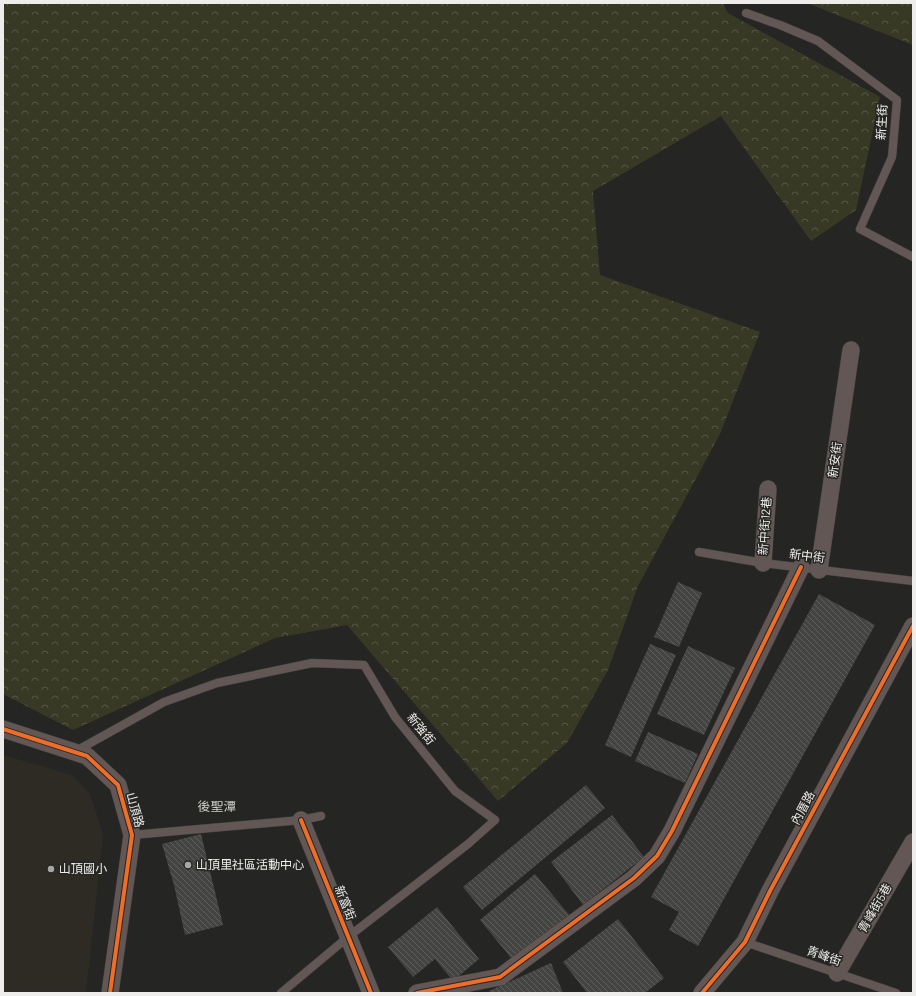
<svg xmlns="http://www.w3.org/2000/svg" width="916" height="996" viewBox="0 0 916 996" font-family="Barlow,'Noto Sans TC',sans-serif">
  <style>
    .built { fill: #2d2b24 }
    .forest { fill: url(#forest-crowns) }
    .building { fill: url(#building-back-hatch) }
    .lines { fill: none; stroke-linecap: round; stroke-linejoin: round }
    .service-casing { stroke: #414140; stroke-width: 9 }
    .minor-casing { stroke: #414140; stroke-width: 18 }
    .service { stroke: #625754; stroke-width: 8 }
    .minor { stroke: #625754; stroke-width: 17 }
    .cycleway-casing { stroke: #262623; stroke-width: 6 }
    .cycleway { stroke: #ee6e29; stroke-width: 4 }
    .poi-dot { fill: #a8a7a6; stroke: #262623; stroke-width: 1.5 }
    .labels { text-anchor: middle; stroke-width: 3; stroke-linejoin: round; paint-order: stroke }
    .street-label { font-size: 12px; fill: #eeedec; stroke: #262623 }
    .poi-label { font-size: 12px; fill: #eeedec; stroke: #262623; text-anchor: start }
    .neighbourhood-label { font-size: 13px; fill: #cecdc9; stroke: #262623 }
  </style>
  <defs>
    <pattern id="forest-crowns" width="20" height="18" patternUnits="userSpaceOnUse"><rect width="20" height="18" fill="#383925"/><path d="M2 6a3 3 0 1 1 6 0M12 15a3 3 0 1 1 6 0" fill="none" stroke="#555645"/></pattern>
    <pattern id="building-back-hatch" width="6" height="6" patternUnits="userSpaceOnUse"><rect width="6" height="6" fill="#444443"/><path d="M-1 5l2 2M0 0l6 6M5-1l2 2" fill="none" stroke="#5f5f5e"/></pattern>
  </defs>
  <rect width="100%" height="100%" fill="#252524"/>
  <path class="built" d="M3,755l69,20 18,19 13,40 -17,159h-83z"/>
  <g class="forest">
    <path d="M3,3h720l5,10 152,84 -24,113 -45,31 -90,-125 -128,75 7,84 160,57 -40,102 -82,152 -30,84 -41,73 -69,58 -151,-176 -72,13 -202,92 -70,-36z"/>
    <path d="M807,3h106v42z"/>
  </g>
  <g class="building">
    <path d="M678,582l24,11 -23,54 -25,-10z"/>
    <path d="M819,594l56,31 -177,321 -29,-16 10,-18 -28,-15z"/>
    <path d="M650,644l26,11 -45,102 -26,-12z"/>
    <path d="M688,646l47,22 -31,67 -47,-21z"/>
    <path d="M648,732l50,22 -13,29 -50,-22z"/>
    <path d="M586,785l19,23 -123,102 -19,-23z"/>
    <path d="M612,815l32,42 -61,48 -32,-43z"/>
    <path d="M201,834l22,91 -38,10 -11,-50 -12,-41z"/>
    <path d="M535,874l36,43 -56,46 -35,-43z"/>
    <path d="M437,907l42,52 -26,22 -18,-22 -22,18 -25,-30z"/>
    <path d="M618,919l46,59 -19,15h-58l-24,-31z"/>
    <path d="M551,963l12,30h-73l-1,-2z"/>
  </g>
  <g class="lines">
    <defs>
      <g id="service">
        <path d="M746,13l34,12 38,16 79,59 -5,57 -32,72 53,28"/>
        <path d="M699,552l64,11 150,18"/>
        <path d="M76,751l88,-49 53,-19 95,-20 52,2 31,52 60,74 40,29 -27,24 -120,93 -67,56"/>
        <path d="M132,835l169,-15 20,-4"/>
        <path d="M745,942l151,51"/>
      </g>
      <g id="minor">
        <path d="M763,563l5,-74"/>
        <path d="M819,570l32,-220"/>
        <path d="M3,729l84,27 31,29 14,50 -22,158"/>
        <path d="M301,820l70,173"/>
        <path d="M837,973l76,-131"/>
        <path d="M417,993l83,-16 134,-99 23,-22 15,-25 129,-264"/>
        <path d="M702,993l43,-51 25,-51 143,-265"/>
      </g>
    </defs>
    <use href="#service" class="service-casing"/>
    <use href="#minor" class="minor-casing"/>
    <use href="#service" class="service"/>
    <use href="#minor" class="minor"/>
    <defs>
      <g id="cycleway">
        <path d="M3,729l84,27 31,29 14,50 -22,158"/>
        <path d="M301,820l70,173"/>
        <path d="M417,993l83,-16 134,-99 23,-22 15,-25 129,-264"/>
        <path d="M702,993l43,-51 25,-51 143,-265"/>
      </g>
    </defs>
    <use href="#cycleway" class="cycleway-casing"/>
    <use href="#cycleway" class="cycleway"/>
  </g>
  <g class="poi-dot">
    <circle cx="188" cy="865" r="4"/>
    <circle cx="51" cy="869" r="4"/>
  </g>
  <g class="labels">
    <g class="street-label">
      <text transform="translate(882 122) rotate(-87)" y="4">新生街</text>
      <text transform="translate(835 460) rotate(-82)" y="4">新安街</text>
      <text transform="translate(765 526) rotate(-86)" y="4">新中街12巷</text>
      <text transform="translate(807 556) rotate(7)" y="4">新中街</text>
      <text transform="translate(421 729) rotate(51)" y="4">新強街</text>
      <text transform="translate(803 808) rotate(-62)" y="4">內厝路</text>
      <text transform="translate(135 810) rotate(75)" y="4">山頂路</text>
      <text transform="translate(345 903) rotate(68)" y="4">新富街</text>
      <text transform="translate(875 908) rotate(-60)" y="4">青峰街5巷</text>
      <text transform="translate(824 956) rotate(19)" y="4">青峰街</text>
    </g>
    <g class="poi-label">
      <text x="196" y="869">山頂里社區活動中心</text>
      <text x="59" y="873">山頂國小</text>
    </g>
    <g class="neighbourhood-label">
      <text x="217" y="811">後聖潭</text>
    </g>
  </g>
  <rect width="916" height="996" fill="none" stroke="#eeedec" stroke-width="8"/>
</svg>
